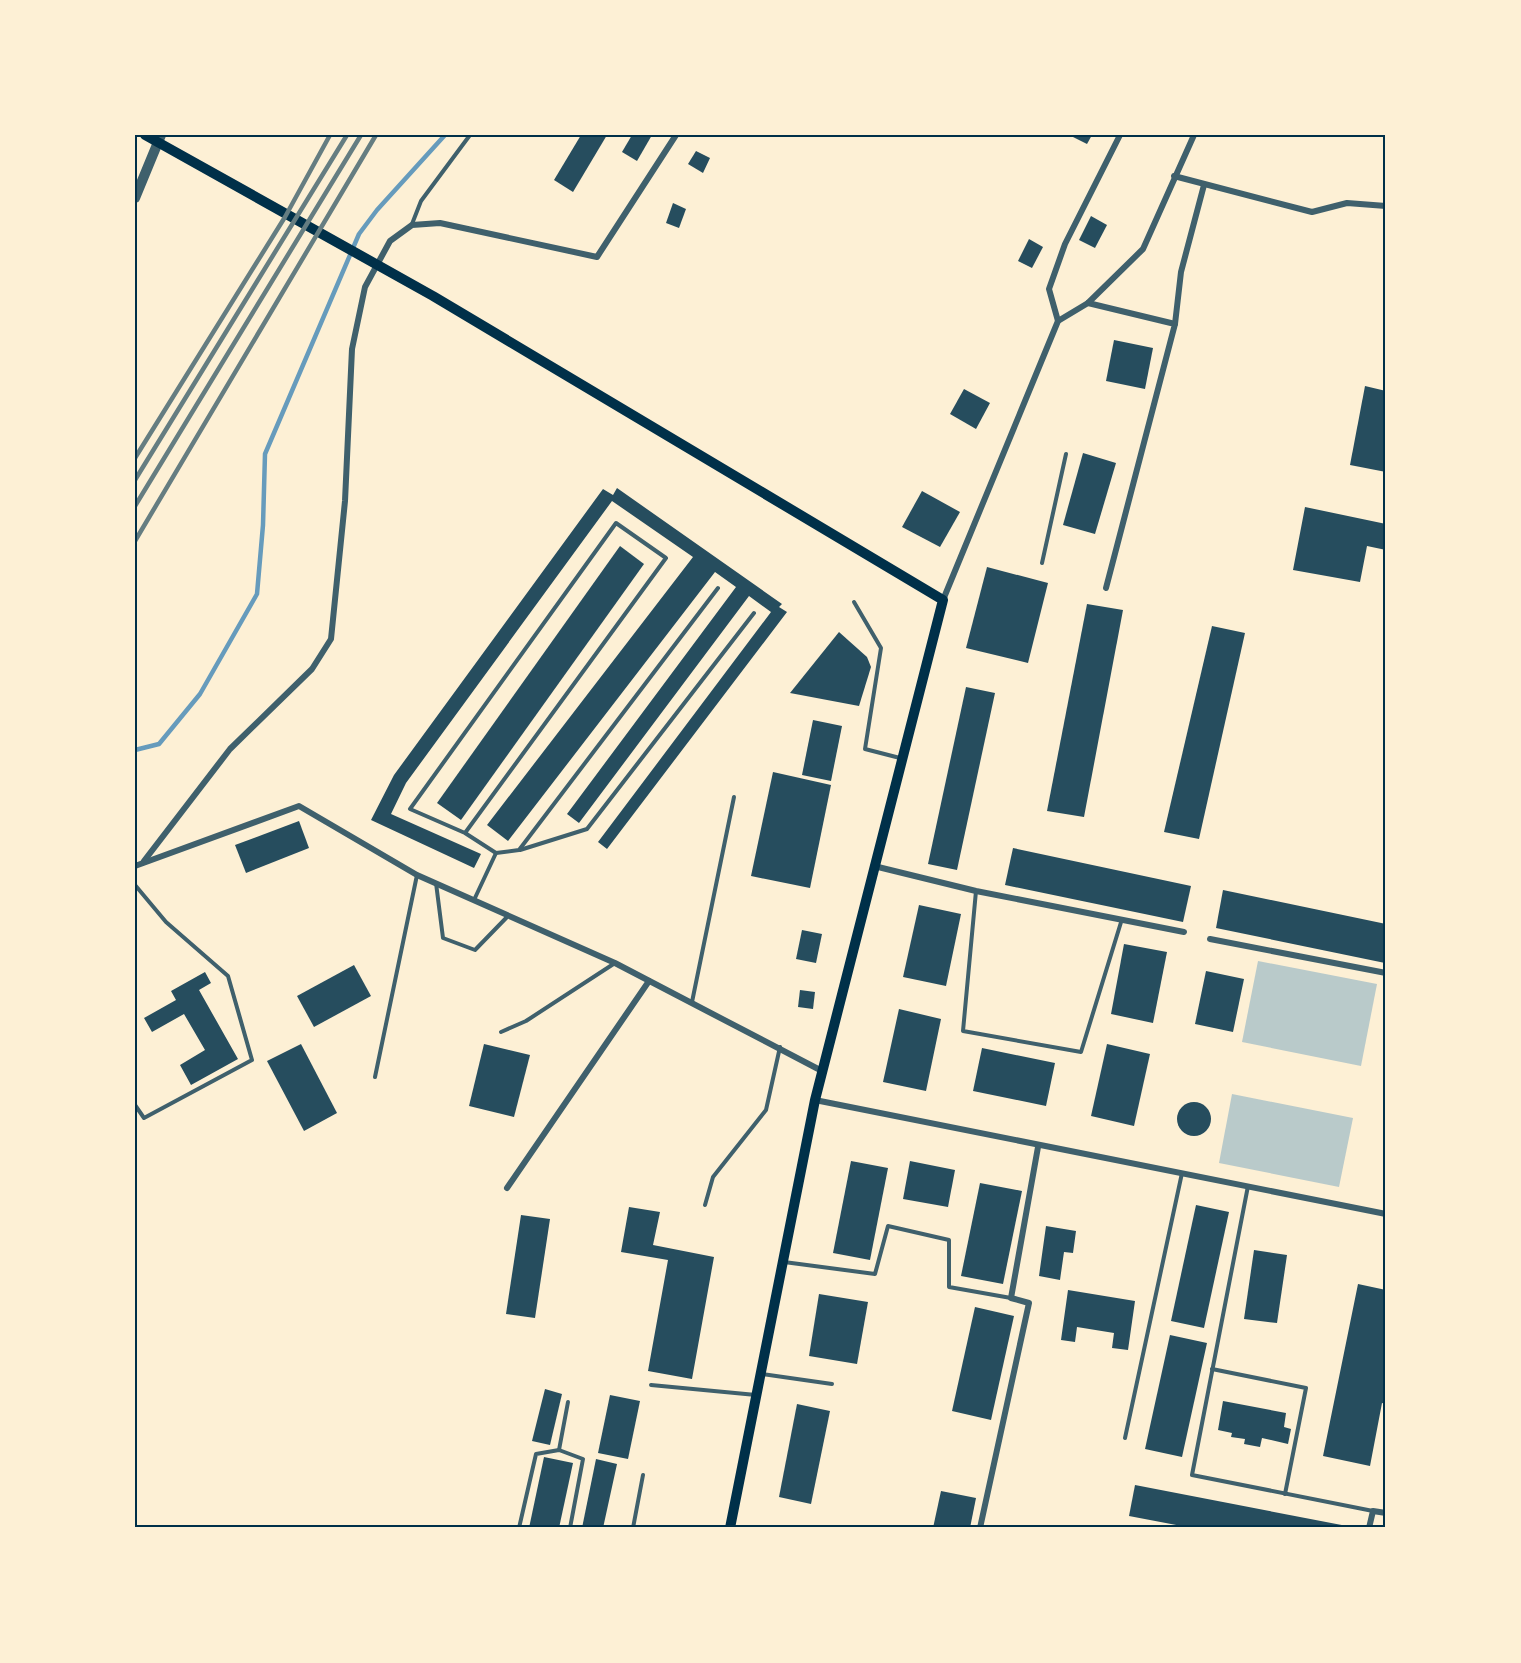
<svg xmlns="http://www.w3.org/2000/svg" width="1521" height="1663" viewBox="0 0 1521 1663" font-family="Barlow,sans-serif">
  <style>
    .green { fill: #b9caca }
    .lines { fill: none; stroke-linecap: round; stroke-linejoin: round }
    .stream { stroke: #669bbc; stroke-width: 4.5 }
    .building { fill: #264d5e }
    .service { stroke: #3f606c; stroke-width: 4 }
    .minor { stroke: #3f606c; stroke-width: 6 }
    .tertiary { stroke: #3f606c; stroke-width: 10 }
    .secondary { stroke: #003049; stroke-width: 10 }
    .rail { stroke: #657d81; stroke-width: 4.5 }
    .neatline { fill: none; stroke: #003049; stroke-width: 2 }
  </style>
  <rect width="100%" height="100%" fill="#fdf0d5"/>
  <g class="green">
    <path d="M1258,961l119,23 -16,82 -119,-24z"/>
    <path d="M1232,1094l121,24 -14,69 -120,-24z"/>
  </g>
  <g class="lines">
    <path class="stream" d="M135,750l24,-6 41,-50 57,-100 6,-69 2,-71 94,-220 18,-24 68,-75"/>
  </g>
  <g class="building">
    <path d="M581,135h26l-34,57 -19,-12z"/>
    <path d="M632,135h20l-15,26 -15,-9z"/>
    <path d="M1069,135h23l-5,9z"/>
    <path d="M696,151l14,7 -7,15 -15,-9z"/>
    <path d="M673,203l13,6 -7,19 -13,-5z"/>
    <path d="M1091,216l16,9 -12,23 -16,-8z"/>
    <path d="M1029,239l14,8 -11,21 -14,-7z"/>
    <path d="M1114,340l39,8 -8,41 -39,-8z"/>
    <path d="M1365,386l21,5v81l-36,-7z"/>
    <path d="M964,389l26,14 -14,26 -26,-15z"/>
    <path d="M1083,453l33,10 -21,71 -32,-9z"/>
    <path d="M617,488l165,116 -3,3 8,5 -180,237 -9,-7 173,-230 -22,-16 -170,227 -12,-9 169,-227 -21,-15 -207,269 -21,-16 206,-268 -81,-56 -206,282 -15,31 90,40 -7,14 -103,-48 23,-45 209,-286 10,6z"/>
    <path d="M922,491l38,21 -20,35 -38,-20z"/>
    <path d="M1305,507l81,17v26l-19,-4 -7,36 -67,-12z"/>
    <path d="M620,546l24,18 -183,256 -24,-17z"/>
    <path d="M987,567l61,16 -20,80 -62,-15z"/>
    <path d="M1087,604l36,6 -39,207 -37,-6z"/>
    <path d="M1212,626l33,7 -46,206 -35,-7z"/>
    <path d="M839,632l28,25 4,10 -12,39 -69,-13z"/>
    <path d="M966,687l29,6 -38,177 -29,-6z"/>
    <path d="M813,720l29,6 -11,55 -29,-6z"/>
    <path d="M773,772l58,13 -21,103 -59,-12z"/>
    <path d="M299,821l10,27 -63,25 -11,-28z"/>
    <path d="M1013,848l178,38 -8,36 -178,-37z"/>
    <path d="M1223,890l163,34 -1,39 -169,-35z"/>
    <path d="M919,905l42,9 -15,72 -43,-9z"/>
    <path d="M802,930l20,4 -6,29 -20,-4z"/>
    <path d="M1124,944l43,8 -14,71 -42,-9z"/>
    <path d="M354,965l17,31 -57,31 -17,-31z"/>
    <path d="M1206,971l38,8 -11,53 -38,-8z"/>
    <path d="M205,972l6,11 -12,7 39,69 -47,26 -11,-20 25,-15 -21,-36 -32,18 -8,-14 32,-18 -5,-9z"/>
    <path d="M800,990l15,2 -2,17 -15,-2z"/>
    <path d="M899,1009l42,10 -15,72 -43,-9z"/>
    <path d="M301,1044l36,69 -33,18 -37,-70z"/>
    <path d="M484,1044l46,11 -16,62 -45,-11z"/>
    <path d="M1107,1044l43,10 -16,72 -43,-10z"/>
    <path d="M982,1048l73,15 -9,43 -73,-15z"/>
    <circle cx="1194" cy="1119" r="17"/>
    <path d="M851,1161l37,7 -18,92 -37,-7z"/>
    <path d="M910,1161l45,9 -7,37 -45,-8z"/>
    <path d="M980,1183l42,8 -19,93 -42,-8z"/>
    <path d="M1196,1205l33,7 -25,116 -33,-7z"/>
    <path d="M629,1207l31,5 -7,33 61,12 -22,122 -44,-8 20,-111 -47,-8z"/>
    <path d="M521,1215l29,4 -15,99 -29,-4z"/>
    <path d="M1046,1226l30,5 -3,22 -9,-1 -4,28 -21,-4z"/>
    <path d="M1254,1250l33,5 -10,68 -33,-4z"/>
    <path d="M1358,1284l28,6v114l-4,-1 -12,63 -47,-10z"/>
    <path d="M1068,1290l67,11 -7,49 -16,-2 2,-15 -37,-6 -2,15 -14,-2z"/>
    <path d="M819,1294l49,8 -11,62 -48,-8z"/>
    <path d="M975,1307l39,9 -23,104 -39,-9z"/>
    <path d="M1170,1335l37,8 -25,114 -37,-8z"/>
    <path d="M545,1389l17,5 -12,51 -18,-4z"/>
    <path d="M610,1395l30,6 -12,58 -30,-6z"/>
    <path d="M1223,1401l63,12 -2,14 7,2 -3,15 -26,-6 -2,9 -16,-3 1,-5 -14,-2 1,-4 -14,-3z"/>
    <path d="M797,1404l33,7 -19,93 -32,-7z"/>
    <path d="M544,1457l29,6 -14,65h-30z"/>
    <path d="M596,1459l21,5 -14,64h-21z"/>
    <path d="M1135,1485l217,42v1h-160l-63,-12z"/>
    <path d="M941,1491l35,7 -6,30h-37z"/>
  </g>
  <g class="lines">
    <g class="service">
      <path d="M412,224l9,-23 49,-66"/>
      <path d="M1042,563l24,-109"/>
      <path d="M854,602l27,46 -16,101 35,9"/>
      <path d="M465,833l201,-275 -50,-35 -206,286 55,24 31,20"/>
      <path d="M520,850l67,-21 167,-216"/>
      <path d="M436,883l7,55 32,12 33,-34"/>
      <path d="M135,885l31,37 62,54 24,84 -108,58 -9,-13"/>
      <path d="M976,891l-13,140 118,21 41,-133"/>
      <path d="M474,900l22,-47 23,-3 199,-262"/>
      <path d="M692,1002l42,-205"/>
      <path d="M501,1032l25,-11 89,-58"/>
      <path d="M375,1077l42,-202"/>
      <path d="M1248,1186l-56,289 181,36"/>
      <path d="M705,1205l8,-28 53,-67 14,-63"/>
      <path d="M784,1262l91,12 13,-48 61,14v47l62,11"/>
      <path d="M1212,1369l94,19 -21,106"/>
      <path d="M762,1374l70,10"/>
      <path d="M651,1385l105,10"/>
      <path d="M1125,1438l57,-265"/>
      <path d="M559,1450l9,-48"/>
      <path d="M519,1528l17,-74 23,-4 24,9 -13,69"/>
      <path d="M633,1528l10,-53"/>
    </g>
    <g class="minor">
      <path d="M1174,176l138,36 35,-9 39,3"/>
      <path d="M1088,303l87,21 -69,264"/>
      <path d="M1058,321l-9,-32 16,-45 55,-109"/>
      <path d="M1175,324l6,-52 23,-87"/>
      <path d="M943,600l115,-279 30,-18 55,-54 51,-114"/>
      <path d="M144,861l86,-112 82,-80 19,-30 14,-138 7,-152 13,-62 25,-46 22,-16 28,-2 157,34 79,-122"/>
      <path d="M135,866l164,-60 118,69 198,88 207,108"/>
      <path d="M874,866l102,25 208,41"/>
      <path d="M1210,939l176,34"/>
      <path d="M815,1100l571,114"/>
      <path d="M507,1188l142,-207"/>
      <path d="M980,1528l49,-225 -18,-5 27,-151"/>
      <path d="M1369,1528l4,-17 13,2"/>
    </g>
    <path class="tertiary" d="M135,198l26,-63"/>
    <path class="secondary" d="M145,135l288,161 510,304 -128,500 -85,428"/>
    <g class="rail">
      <path d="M135,458l150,-241 45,-82"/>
      <path d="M135,480l212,-345"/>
      <path d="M135,506l226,-371"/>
      <path d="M135,541l241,-406"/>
    </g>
  </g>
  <rect width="1521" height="1663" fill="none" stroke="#fdf0d5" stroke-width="273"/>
  <rect x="136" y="136" width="1248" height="1390" class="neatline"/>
</svg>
